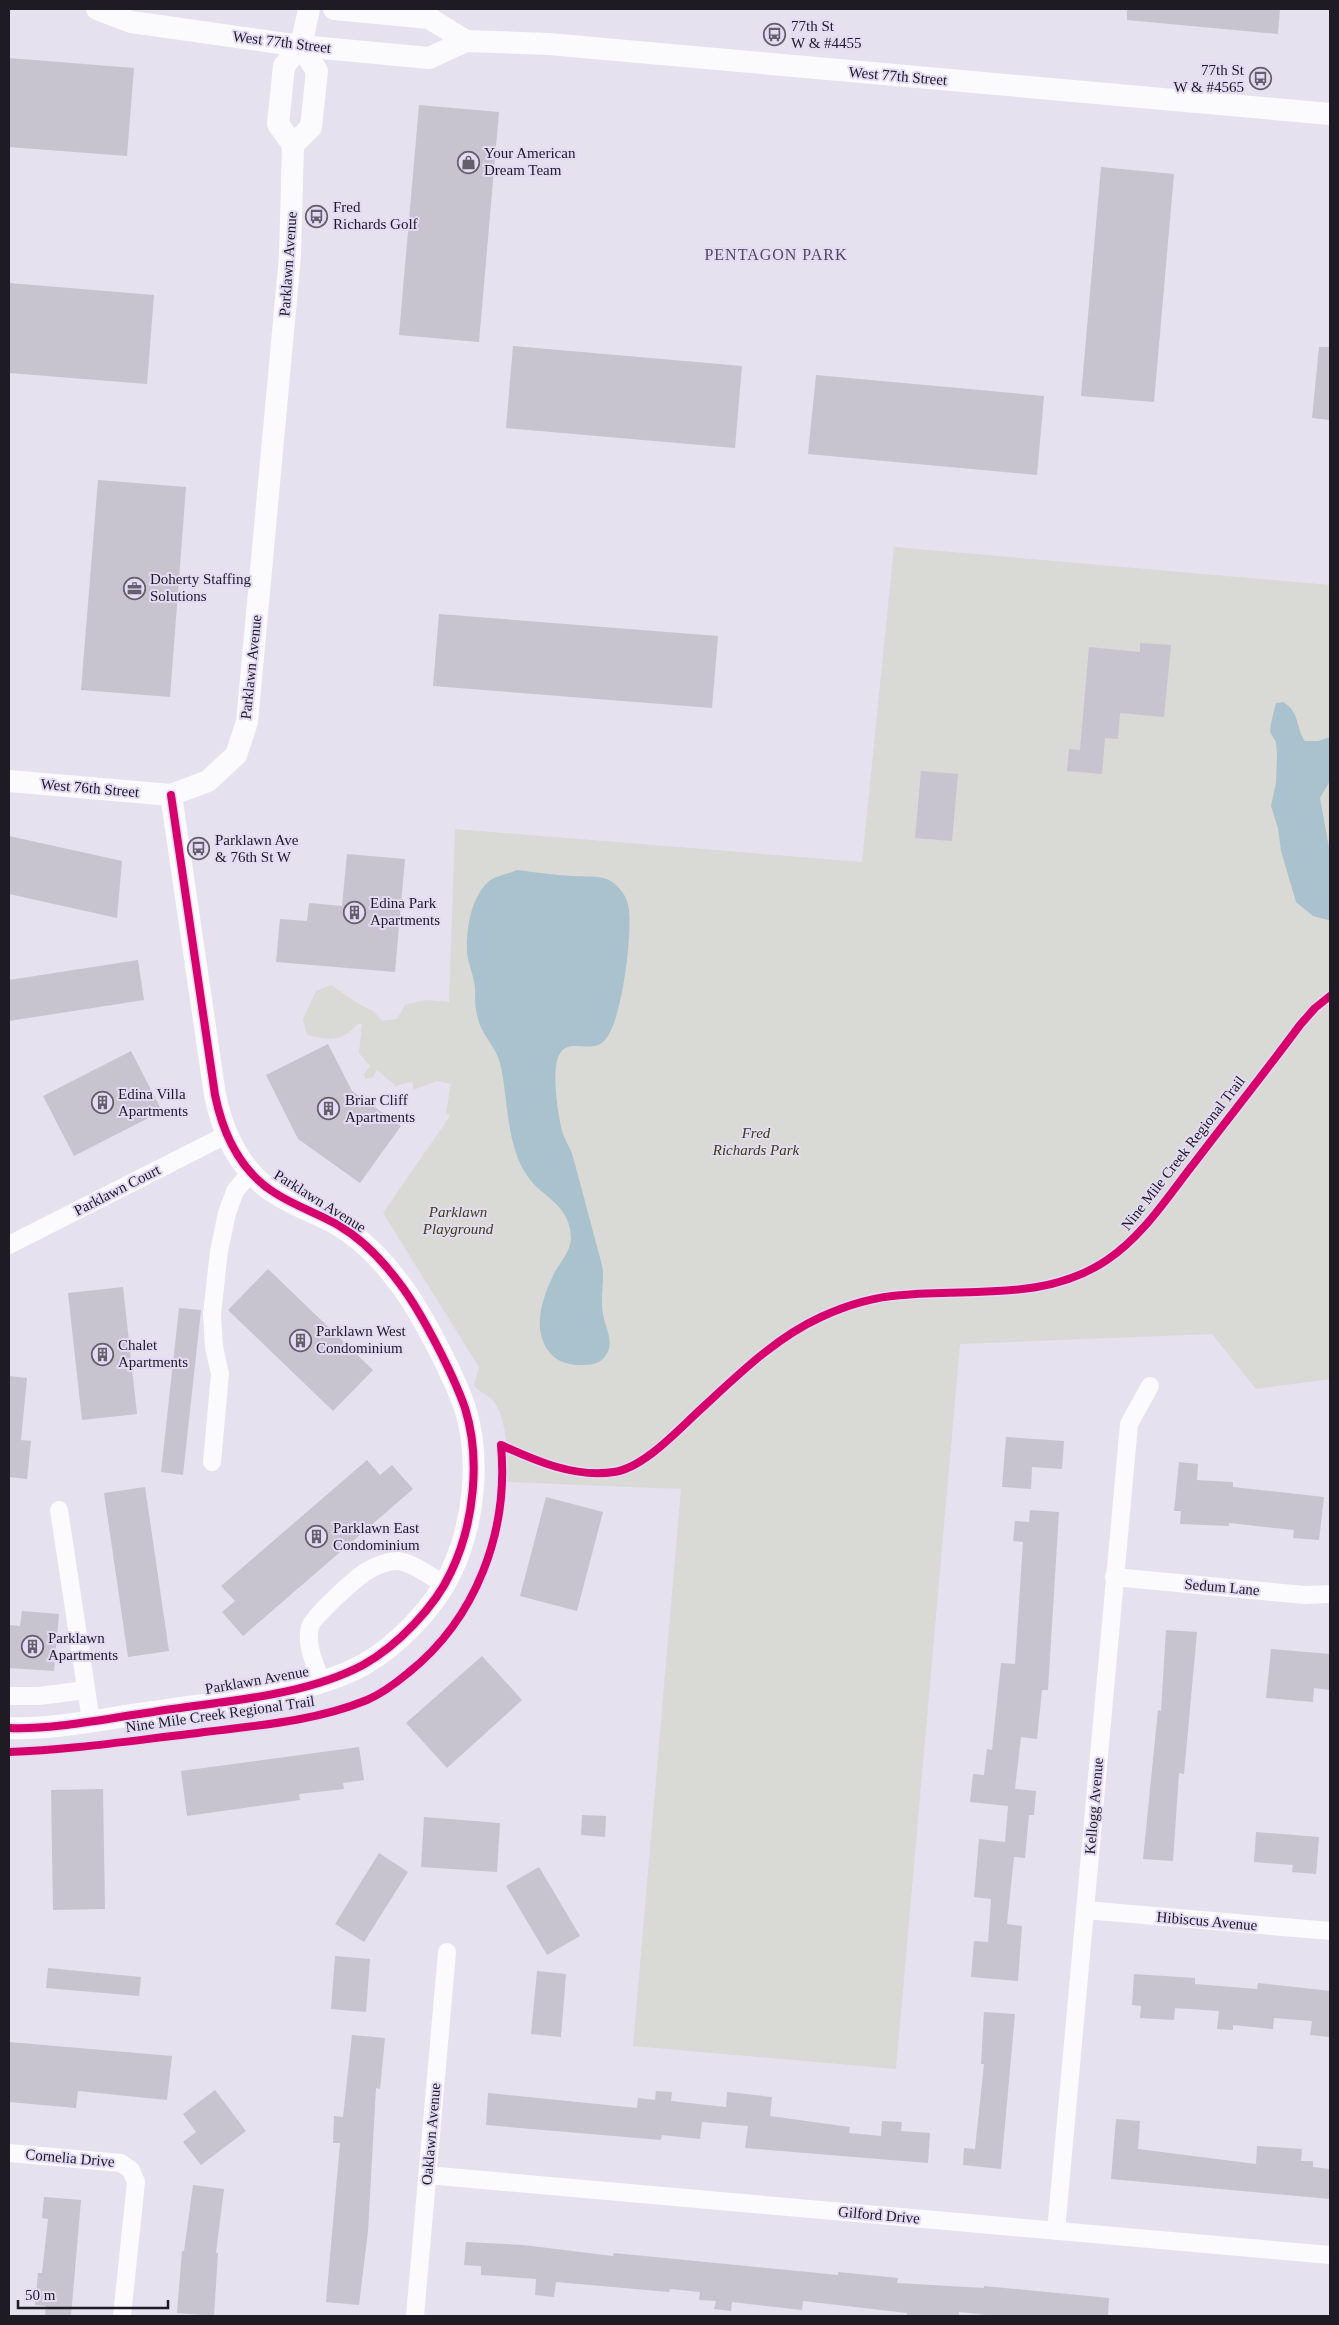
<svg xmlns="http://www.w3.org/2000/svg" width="1339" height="2325" viewBox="0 0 1339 2325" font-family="'Times New Roman',serif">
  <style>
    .green { fill: #d9d9d5 }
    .water { fill: #aac2ce }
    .building { fill: #c7c3cf }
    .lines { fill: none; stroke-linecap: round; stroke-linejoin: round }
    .minor { stroke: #fbfafc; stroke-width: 18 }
    .tertiary { stroke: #fbfafc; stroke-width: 22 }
    .cycleway-casing { stroke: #e3dbf4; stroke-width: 11 }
    .cycleway { stroke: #d6006c; stroke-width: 8 }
    .labels { text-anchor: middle; stroke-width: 4; stroke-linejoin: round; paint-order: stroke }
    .poi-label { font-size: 15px; fill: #1e1b24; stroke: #e3dbf4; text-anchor: start }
    .street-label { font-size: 15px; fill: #1e1b24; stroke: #e3dbf4 }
    .park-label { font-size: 15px; font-style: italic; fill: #39400d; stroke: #e3dbf4 }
    .neighbourhood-label { font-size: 16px; letter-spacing: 1px; fill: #50495e; stroke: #e3dbf4 }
  </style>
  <rect width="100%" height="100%" fill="#e5e1ee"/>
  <path class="green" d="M894,547l436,38v794l-74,10 -44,-55 -252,10 -64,725 -263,-23 48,-557 -174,-7c-1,-26 2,-57 -12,-79 -5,-8 -16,-10 -21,-18l5,-18 -96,-154 67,-97 -4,-4 5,-28 -14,-3 -24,9v-7l-4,-1 -13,4 -19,-16 -4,7 -8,2 -1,-5 6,-8 -11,-13 3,-29h-4c-18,19 -27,16 -51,11l-4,-16 13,-28 15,-6 28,19 14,7 9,10 15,-2 8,-14 21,-5 23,2 6,-173 407,33z"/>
  <g class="water">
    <path d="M1283,702c18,11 12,25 22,39h13l12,-4v44l-10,17 10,55v67h-2l-15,-4 -17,-14 -15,-51 -3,-23 -7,-22 5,-23 1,-28 -1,-13 -6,-10 1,-9 5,-20z"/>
    <path d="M517,870c18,2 37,5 55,6 11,1 27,-1 37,4 11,6 19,18 20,30 3,26 -7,114 -25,131 -13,13 -36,-4 -45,14 -8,16 -1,62 4,79 3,8 8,15 10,23 10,36 19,72 29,108 3,13 -2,33 1,49 2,14 12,28 3,41 -6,10 -17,10 -27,10 -13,0 -25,-5 -32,-16 -14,-21 -5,-50 5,-71 5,-13 18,-24 19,-39 0,-24 -14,-35 -31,-49 -36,-31 -30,-86 -40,-127 -4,-15 -15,-25 -20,-38 -5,-13 -5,-24 -5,-37 -1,-12 -7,-24 -8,-36 -1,-23 4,-54 21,-70 7,-6 20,-8 29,-12z"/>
  </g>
  <g class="building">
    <path d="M1127,9h153l-2,25 -151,-14z"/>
    <path d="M9,58l125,10 -7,88 -118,-9z"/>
    <path d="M419,105l80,7 -20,230 -80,-7z"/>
    <path d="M1101,167l73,7 -20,228 -73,-6z"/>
    <path d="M9,283l145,12 -7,89 -138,-11z"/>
    <path d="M513,346l229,20 -7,82 -229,-20z"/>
    <path d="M1319,347h11v73l-18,-2z"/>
    <path d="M816,375l228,21 -7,79 -229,-21z"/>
    <path d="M98,480l88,7 -16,210 -89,-7z"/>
    <path d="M439,614l279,22 -6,72 -279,-22z"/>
    <path d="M1140,643l31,2 -7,72 -44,-4 -2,26 -13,-1 -3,36 -35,-3 2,-22 11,1 9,-103 51,5z"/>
    <path d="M921,771l37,3 -6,67 -37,-3z"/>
    <path d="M9,836l113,25 -5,57 -108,-24z"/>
    <path d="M347,854l58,5 -10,113 -119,-10 4,-43 27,2 2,-18 33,3z"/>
    <path d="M138,960l6,40 -135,21v-41z"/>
    <path d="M328,1044l24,47 49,35 -41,57 -62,-44 -32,-64z"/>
    <path d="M131,1051l31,60 -88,45 -31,-60z"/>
    <path d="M268,1269l105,101 -40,41 -105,-101z"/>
    <path d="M123,1287l14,127 -55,6 -14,-127z"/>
    <path d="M179,1308l22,2 -18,165 -22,-3z"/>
    <path d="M9,1376l18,2 -6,62 10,1 -4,38 -18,-2z"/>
    <path d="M1006,1437l58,4 -2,28 -30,-2 -1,22 -29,-2z"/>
    <path d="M367,1460l13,15 12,-10 21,24 -170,147 -21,-24 13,-11 -14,-15z"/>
    <path d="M1179,1462l19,2 -1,16 36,2v5l91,10 -5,43 -26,-2 1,-8 -65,-7v3l-49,-2 1,-13h-7z"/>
    <path d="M145,1487l24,164 -41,6 -24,-164z"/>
    <path d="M546,1497l57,15 -26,99 -57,-15z"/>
    <path d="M1030,1510l29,2 -11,178h-6l-5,49 -16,-2 -6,52 21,2 -2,24h-5l-4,43 -11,-1 -7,67 15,2 -4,55 -47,-4 3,-36 14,1 3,-43 -17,-2 5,-58 26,3 3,-36 -38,-4 3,-28 11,1 3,-26 5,1 9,-87 14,1 8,-122 -10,-1 2,-20 14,1z"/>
    <path d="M22,1611l37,3 -5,57 -45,-3v-43l11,1z"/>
    <path d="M1166,1630l31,2 -13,142 -5,-1 -6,88 -30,-2 15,-149 3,1z"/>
    <path d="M1271,1649l59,5v36l-16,-2 -1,14 -47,-4z"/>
    <path d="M482,1656l40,44 -75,68 -41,-45z"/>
    <path d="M359,1747l5,33 -21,3 1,6 -45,5 1,6 -113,16 -6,-45z"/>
    <path d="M103,1789l2,120 -52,1 -2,-120z"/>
    <path d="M582,1815l24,1 -1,21 -24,-2z"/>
    <path d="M424,1817l76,6 -3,49 -76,-5z"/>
    <path d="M1256,1832l63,5 -3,37 -24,-2 1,-7 -39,-3z"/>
    <path d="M379,1853l29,19 -44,70 -29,-18z"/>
    <path d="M539,1867l41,69 -33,19 -41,-69z"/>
    <path d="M335,1956l35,3 -4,53 -35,-3z"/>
    <path d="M48,1968l93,9 -2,19 -93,-8z"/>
    <path d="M537,1971l29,3 -5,63 -30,-3z"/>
    <path d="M1134,1974l61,4v6l62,5 1,-6 72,8v46l-20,-2 2,-14 -38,-3 -1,11 -40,-4v5l-16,-1 2,-18 -44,-3 -1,12 -34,-2 1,-12 -9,-1z"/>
    <path d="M984,2012l31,2 -14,155 -38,-4 1,-17 11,1 9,-85h-3z"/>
    <path d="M352,2035l33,3 -5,51 -4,-1 -8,143 -9,74 -33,-3 14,-159h-7l1,-27 9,1z"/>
    <path d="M9,2042l163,14 -5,44 -89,-9 -2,17 -67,-6z"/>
    <path d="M215,2090l31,41 -45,34 -18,-23 13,-10 -13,-18z"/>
    <path d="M656,2091l16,1 -1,9 55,6 1,-15 45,5 -2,19 80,11 -1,6 32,3 1,-15 20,1 -1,9 29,2 -2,30 -183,-15 3,-22 -46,-4 -2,17 -38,-4 -1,5 -175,-15 2,-32 149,15 1,-10 17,2z"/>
    <path d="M1116,2119l24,2 -2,28 118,15 1,-18 45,3 -1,12h12v6l17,2v30l-219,-20z"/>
    <path d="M193,2185l31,4 -8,64h2l-4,63 -37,-3 5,-62h2z"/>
    <path d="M44,2197l37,3 -10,116h-26l1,-10 -11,-1 3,-32h4l6,-54 -6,-1z"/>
    <path d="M466,2242l57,3 90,11 1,-3 224,22v-3l60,6 -1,5 87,5v-2l125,12 -1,18h-112l-37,-4v4h-52v-3l-104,-12 -1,9 -70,-8 -1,9 -17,-2 2,-8 -17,-1 1,-8 -30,-3 -1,3 -113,-10 -2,15 -19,-2 1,-16 -55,-4v-9l-17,-1z"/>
  </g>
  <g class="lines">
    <g class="minor">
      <path d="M9,1245l217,-110"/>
      <path d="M212,1462l8,-88 -6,-27 -2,-33 7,-63 8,-38 8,-22 16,-19"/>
      <path d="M59,1510l32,211"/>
      <path d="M1114,1577l191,18 25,-1"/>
      <path d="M321,1682c-5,-16 -16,-38 -11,-55 2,-10 47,-50 57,-56 8,-5 23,-11 32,-10 16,3 31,15 44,23"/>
      <path d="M9,1696h30l47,-6"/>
      <path d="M1085,1910l245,21"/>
      <path d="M9,2153l112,10 10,7 5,12 -14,134"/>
      <path d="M427,2175l903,80"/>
      <path d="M1056,2231l73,-807 21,-38"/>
      <path d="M415,2316l32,-364"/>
    </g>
    <g class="tertiary">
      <path d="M97,9l34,13 170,24 128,12 37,-17 83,3 781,70"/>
      <path d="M334,9l95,9 37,23"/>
      <path d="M293,145l18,-18 6,-56 -16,-25"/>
      <path d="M9,781l162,14 37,-14 28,-26 11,-33 43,-466 3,-111 -15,-21 6,-58 17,-20 8,-37"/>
      <path d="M9,1728c45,2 99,-10 144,-16 68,-11 150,-15 210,-47 34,-19 72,-58 88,-93 23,-48 30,-113 14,-164 -12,-34 -43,-95 -65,-124 -17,-23 -38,-45 -62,-59 -21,-12 -43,-19 -63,-32 -35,-22 -52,-59 -60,-98l-44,-300"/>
    </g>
    <defs>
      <g id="cycleway">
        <path d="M9,1728c45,2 99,-10 144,-16 68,-11 150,-15 210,-47 34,-19 72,-58 88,-93 23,-48 30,-113 14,-164 -12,-34 -43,-95 -65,-124 -17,-23 -38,-45 -62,-59 -21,-12 -43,-19 -63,-32 -35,-22 -52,-59 -60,-98l-44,-300"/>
        <path d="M9,1752c60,-2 120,-11 180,-18 59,-8 122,-11 178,-34 14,-6 29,-17 41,-27 68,-54 101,-141 93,-228 35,16 74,33 113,27 30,-4 65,-43 87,-63 37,-34 74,-71 120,-92 26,-12 52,-20 81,-22 69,-7 143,7 205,-35 37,-25 61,-64 88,-98 35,-46 71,-91 105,-137l15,-17 15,-12"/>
      </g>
    </defs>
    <use href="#cycleway" class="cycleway-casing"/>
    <use href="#cycleway" class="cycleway"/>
  </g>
  <defs>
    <symbol id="bus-ring" viewBox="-11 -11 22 22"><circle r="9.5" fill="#e3dbf4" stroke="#64606b" stroke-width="1.5"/><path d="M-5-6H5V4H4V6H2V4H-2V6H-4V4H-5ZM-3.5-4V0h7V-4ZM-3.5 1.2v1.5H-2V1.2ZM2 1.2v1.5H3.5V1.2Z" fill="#64606b"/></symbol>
    <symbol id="shop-ring" viewBox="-11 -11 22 22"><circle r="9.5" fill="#e3dbf4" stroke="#64606b" stroke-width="1.5"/><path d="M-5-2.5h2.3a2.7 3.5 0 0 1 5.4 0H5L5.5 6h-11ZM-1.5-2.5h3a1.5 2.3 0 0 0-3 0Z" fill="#64606b"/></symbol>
    <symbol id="office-ring" viewBox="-11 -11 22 22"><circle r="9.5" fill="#e3dbf4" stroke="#64606b" stroke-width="1.5"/><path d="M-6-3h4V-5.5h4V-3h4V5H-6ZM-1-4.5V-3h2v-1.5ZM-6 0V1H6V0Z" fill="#64606b"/></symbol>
    <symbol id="building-ring" viewBox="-11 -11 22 22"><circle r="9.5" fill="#e3dbf4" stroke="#64606b" stroke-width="1.5"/><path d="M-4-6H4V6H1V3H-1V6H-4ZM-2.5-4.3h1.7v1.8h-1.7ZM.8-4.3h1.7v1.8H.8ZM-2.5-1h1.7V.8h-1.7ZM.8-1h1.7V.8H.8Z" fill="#64606b"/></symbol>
  </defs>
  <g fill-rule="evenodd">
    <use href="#bus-ring" x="762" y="22" width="25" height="25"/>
    <use href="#bus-ring" x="1248" y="66" width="25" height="25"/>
    <use href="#shop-ring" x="456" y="150" width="25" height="25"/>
    <use href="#bus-ring" x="304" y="204" width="25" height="25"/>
    <use href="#office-ring" x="122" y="576" width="25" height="25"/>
    <use href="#bus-ring" x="186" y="836" width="25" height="25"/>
    <use href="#building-ring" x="342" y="900" width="25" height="25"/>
    <use href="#building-ring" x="90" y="1090" width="25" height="25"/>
    <use href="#building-ring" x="316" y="1096" width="25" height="25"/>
    <use href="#building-ring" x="288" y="1328" width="25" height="25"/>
    <use href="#building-ring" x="90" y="1342" width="25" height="25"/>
    <use href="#building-ring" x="304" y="1524" width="25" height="25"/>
    <use href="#building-ring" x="20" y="1634" width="25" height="25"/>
  </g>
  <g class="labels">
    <g class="poi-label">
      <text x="791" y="31">77th St<tspan x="791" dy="17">W &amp; #4455</tspan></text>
      <text x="1244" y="75" text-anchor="end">77th St<tspan x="1244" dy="17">W &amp; #4565</tspan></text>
      <text x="484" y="158">Your American<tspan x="484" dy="17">Dream Team</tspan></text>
      <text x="333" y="212">Fred<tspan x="333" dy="17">Richards Golf</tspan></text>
      <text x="150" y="584">Doherty Staffing<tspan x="150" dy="17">Solutions</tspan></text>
      <text x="215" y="845">Parklawn Ave<tspan x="215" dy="17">&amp; 76th St W</tspan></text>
      <text x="370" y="908">Edina Park<tspan x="370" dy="17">Apartments</tspan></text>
      <text x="118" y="1099">Edina Villa<tspan x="118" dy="17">Apartments</tspan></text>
      <text x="345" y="1105">Briar Cliff<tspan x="345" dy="17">Apartments</tspan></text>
      <text x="316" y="1336">Parklawn West<tspan x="316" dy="17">Condominium</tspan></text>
      <text x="118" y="1350">Chalet<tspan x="118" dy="17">Apartments</tspan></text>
      <text x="333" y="1533">Parklawn East<tspan x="333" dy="17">Condominium</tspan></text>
      <text x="48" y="1643">Parklawn<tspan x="48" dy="17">Apartments</tspan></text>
    </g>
    <g class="street-label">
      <text transform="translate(282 42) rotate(7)" y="5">West 77th Street</text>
      <text transform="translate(898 76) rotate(5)" y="5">West 77th Street</text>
      <text transform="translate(288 264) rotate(-86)" y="5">Parklawn Avenue</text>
      <text transform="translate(251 667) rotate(-84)" y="5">Parklawn Avenue</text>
      <text transform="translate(90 788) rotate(5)" y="5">West 76th Street</text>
      <text transform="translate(1183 1153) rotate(-52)" y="5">Nine Mile Creek Regional Trail</text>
      <text transform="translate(117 1190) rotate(-27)" y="5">Parklawn Court</text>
      <text transform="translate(320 1201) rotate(32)" y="5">Parklawn Avenue</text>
      <text transform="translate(1222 1587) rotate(5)" y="5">Sedum Lane</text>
      <text transform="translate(257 1680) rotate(-10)" y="5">Parklawn Avenue</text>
      <text transform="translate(220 1714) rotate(-8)" y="5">Nine Mile Creek Regional Trail</text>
      <text transform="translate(1094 1806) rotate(-85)" y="5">Kellogg Avenue</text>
      <text transform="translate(1207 1921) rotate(5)" y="5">Hibiscus Avenue</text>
      <text transform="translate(431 2134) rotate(-85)" y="5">Oaklawn Avenue</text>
      <text transform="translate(70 2158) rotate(5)" y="5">Cornelia Drive</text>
      <text transform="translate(879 2215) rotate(5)" y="5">Gilford Drive</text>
    </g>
    <g class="park-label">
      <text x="756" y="1138">Fred<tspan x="756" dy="17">Richards Park</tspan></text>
      <text x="458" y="1217">Parklawn<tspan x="458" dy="17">Playground</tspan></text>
    </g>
    <g class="neighbourhood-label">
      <text x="776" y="260">PENTAGON PARK</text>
    </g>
  </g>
  <rect width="1339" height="2325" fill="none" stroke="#1e1b24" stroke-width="20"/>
  <path d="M18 2300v8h150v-8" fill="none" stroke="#1e1b24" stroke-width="2.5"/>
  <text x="25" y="2300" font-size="15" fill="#1e1b24" stroke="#e3dbf4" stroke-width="4" paint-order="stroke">50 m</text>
</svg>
